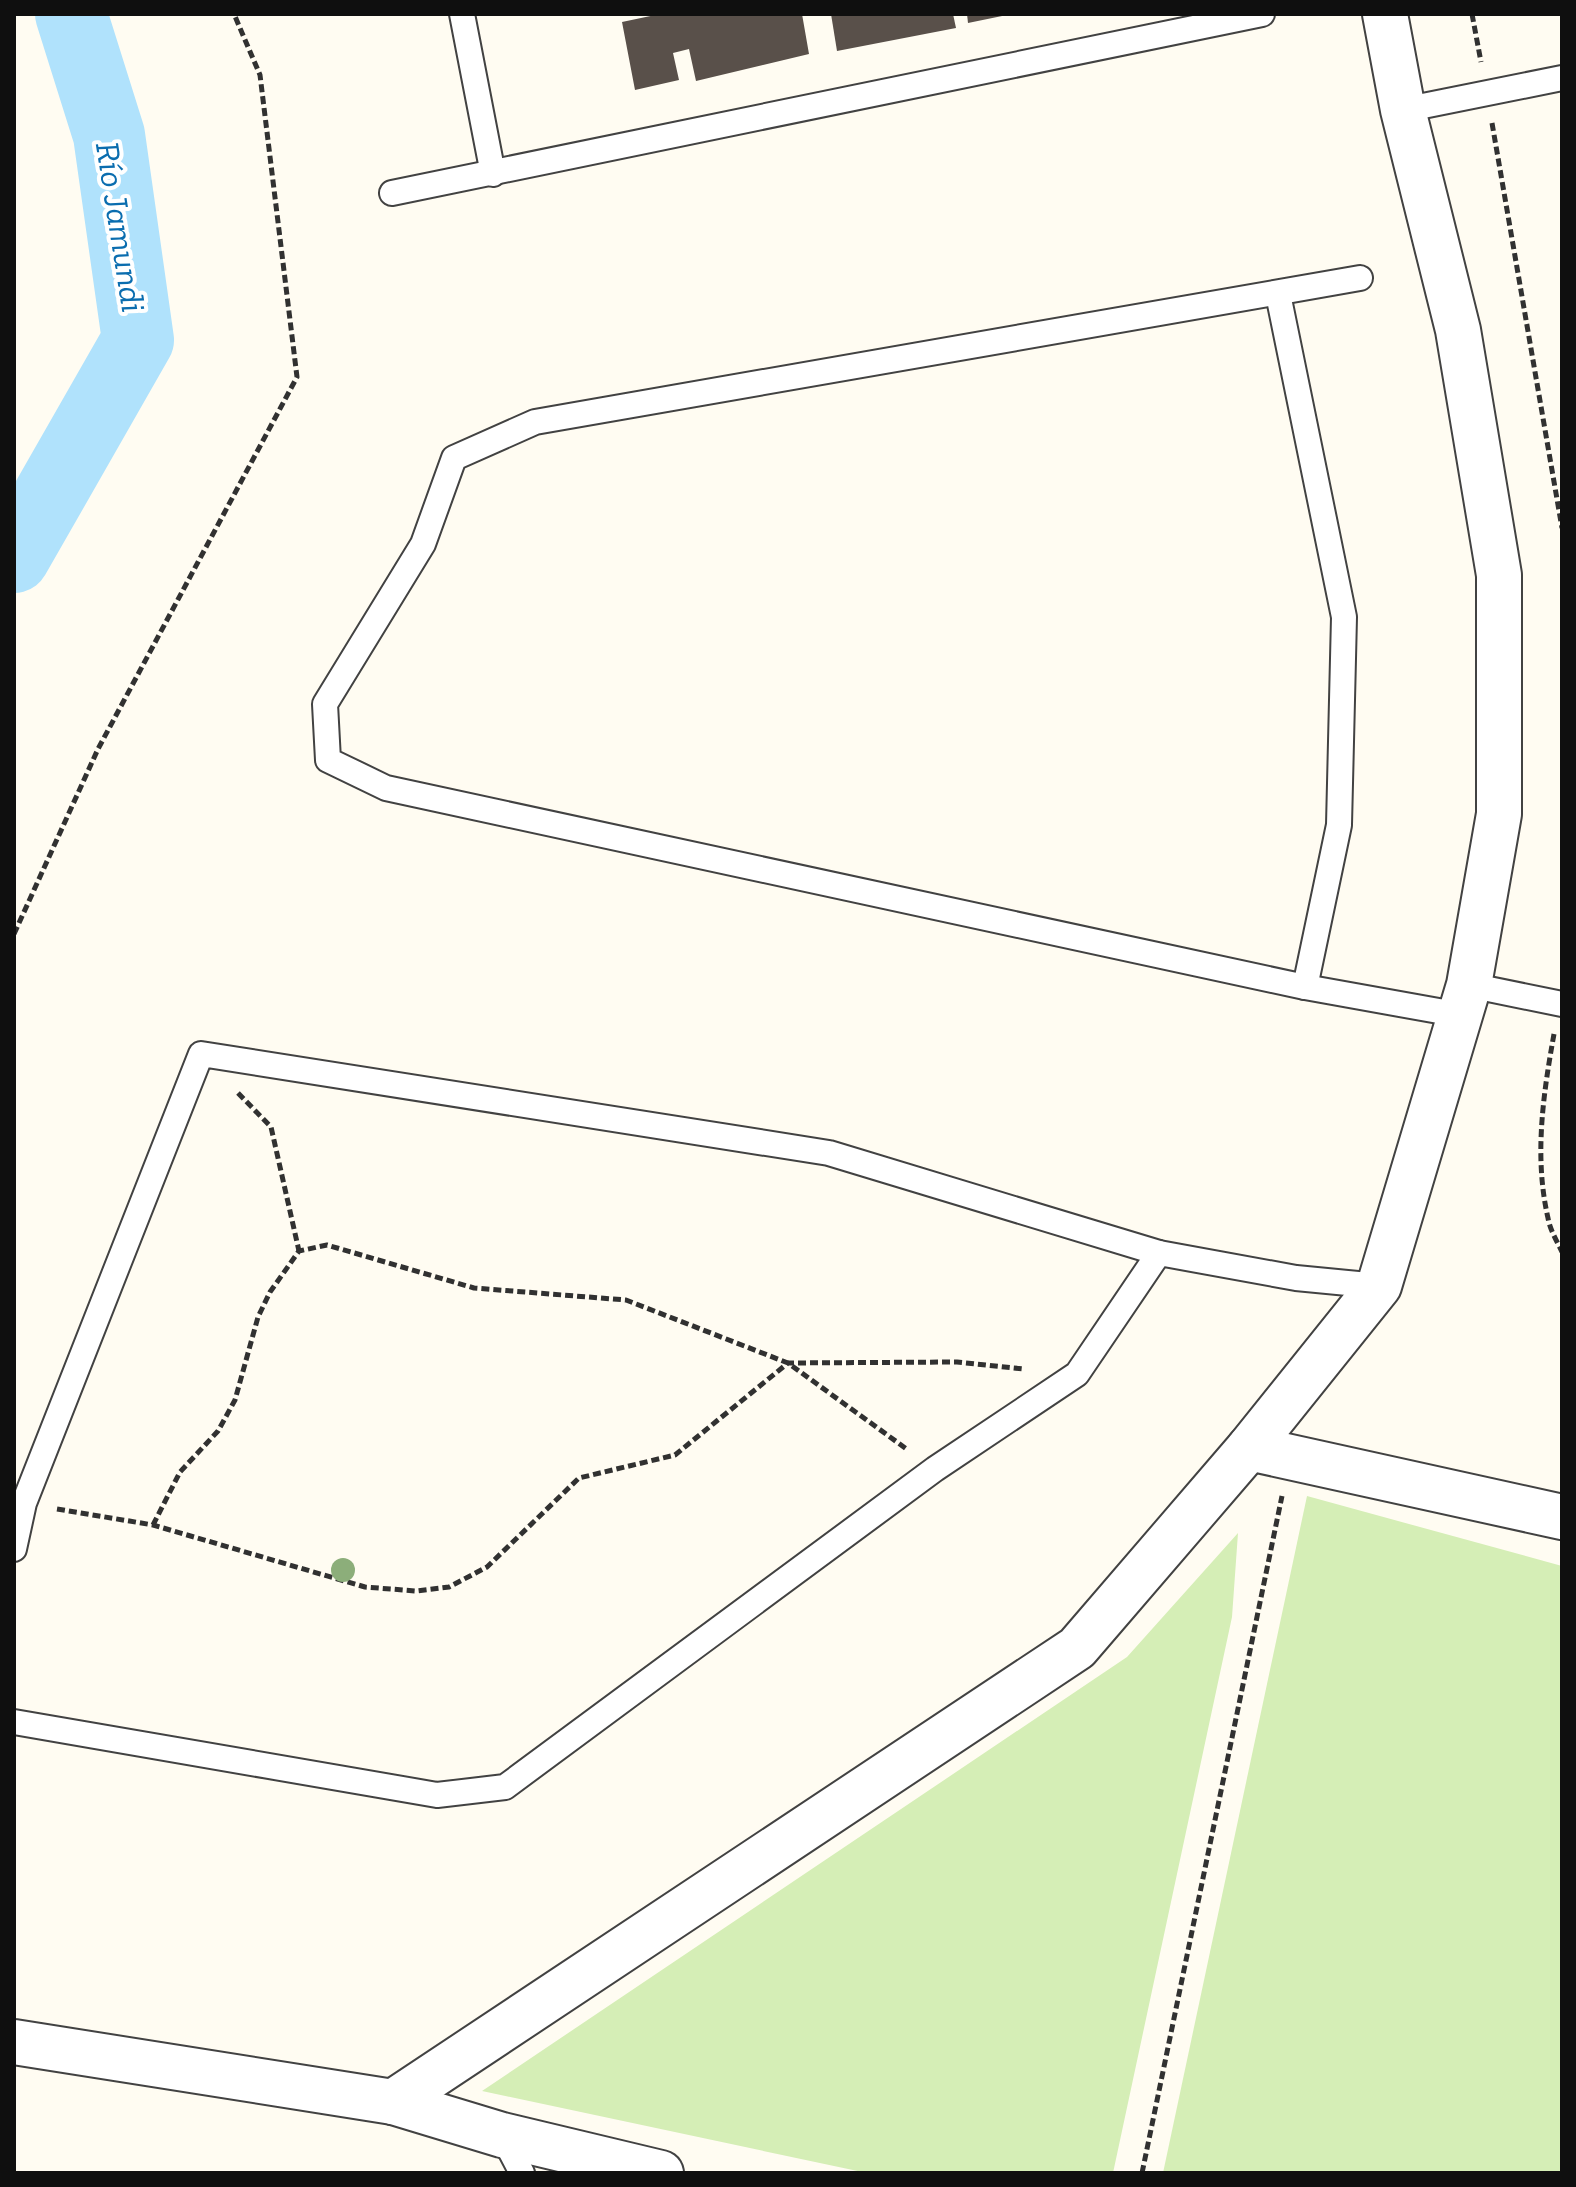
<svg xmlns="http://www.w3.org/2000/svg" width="1576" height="2187" viewBox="0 0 1576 2187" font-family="'Zilla Slab',serif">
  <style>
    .green { fill: #d5eeb6 }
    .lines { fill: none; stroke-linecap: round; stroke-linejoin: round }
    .river { stroke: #b0e2fc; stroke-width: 72 }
    .building { fill: #59504a }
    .service-casing { stroke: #424242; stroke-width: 28 }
    .minor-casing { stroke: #424242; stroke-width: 48 }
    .tertiary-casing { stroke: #424242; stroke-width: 48 }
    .path { stroke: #313131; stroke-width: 5; stroke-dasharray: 8 4; stroke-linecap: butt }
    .service { stroke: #fff; stroke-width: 24 }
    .minor { stroke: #fff; stroke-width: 44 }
    .tertiary { stroke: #fff; stroke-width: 44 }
    .tree { fill: #8cae7a }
    .labels { text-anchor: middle; stroke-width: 8; stroke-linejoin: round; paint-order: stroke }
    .water-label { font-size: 34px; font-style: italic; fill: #0a6daf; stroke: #fff }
  </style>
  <rect width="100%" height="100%" fill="#fffcf2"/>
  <g class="green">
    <path d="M1307,1496l255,70v607h-399z"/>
    <path d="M1238,1533l-6,84 -119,556h-246l-385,-82 645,-434z"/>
  </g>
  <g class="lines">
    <path class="river" d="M14,557l124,-217 -29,-205 -38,-121"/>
  </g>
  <g class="building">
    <path d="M660,14h142l7,40 -113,27 -7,-32 -16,4 6,27 -44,10 -13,-68z"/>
    <path d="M831,14h122l3,14 -119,23z"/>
    <path d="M967,14h40v1l-39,8z"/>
  </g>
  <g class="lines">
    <defs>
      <g id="service">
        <path d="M462,14l31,160"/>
        <path d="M1403,110l159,-32"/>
        <path d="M392,193l870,-179"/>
        <path d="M1360,278l-825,144 -81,36 -31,86 -98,160 3,56 58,28 919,199 156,28"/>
        <path d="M1278,294l66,323 -5,208 -34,162"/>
        <path d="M1469,985l93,19"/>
        <path d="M14,1549l10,-46 177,-449 628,99 330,100 137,25 83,8"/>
        <path d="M14,1722l423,73 68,-8 430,-318 142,-95 82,-121"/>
        <path d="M502,2135l20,38"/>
      </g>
      <g id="minor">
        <path d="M1249,1448l313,69"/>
        <path d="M393,2102l684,-454 172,-200 130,-162 90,-301 30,-171v-239l-41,-245 -55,-220 -18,-96"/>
        <path d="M393,2102l109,33 159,38"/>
      </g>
      <path id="tertiary" d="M14,2042l379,60"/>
    </defs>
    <use href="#service" class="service-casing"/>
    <use href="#minor" class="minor-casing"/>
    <use href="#tertiary" class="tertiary-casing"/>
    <g class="path">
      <path d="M1472,14l9,48"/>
      <path d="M1492,123l70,405"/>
      <path d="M14,934l84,-185 199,-372 -37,-302 -26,-61"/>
      <path d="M1554,1034c-11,61 -20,123 -6,184 2,12 9,23 14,34"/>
      <path d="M238,1093l33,34 28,124"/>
      <path d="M57,1509l96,16 212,62 51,4 33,-4 38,-20 92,-89 96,-23 113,-92 169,-1 67,7"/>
      <path d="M153,1525l27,-53 38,-41 17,-31 23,-83 12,-25 29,-41 28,-6 147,43 152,12 162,63 120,87"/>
      <path d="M1142,2173l140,-677"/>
    </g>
    <use href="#service" class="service"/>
    <use href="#minor" class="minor"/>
    <use href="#tertiary" class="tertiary"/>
  </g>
  <circle class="tree" cx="343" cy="1570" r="12"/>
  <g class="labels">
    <g class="water-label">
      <text transform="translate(121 227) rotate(81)" y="12">Río Jamundi</text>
    </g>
  </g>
  <rect width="1576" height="2187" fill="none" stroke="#0f0f0f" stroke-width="32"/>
</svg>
